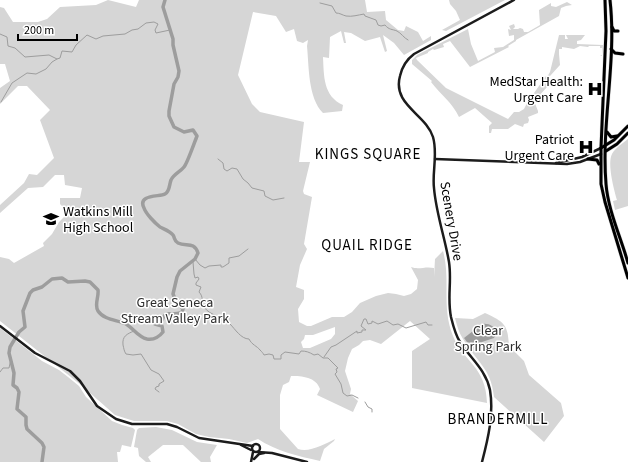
<svg xmlns="http://www.w3.org/2000/svg" width="628" height="462" viewBox="0 0 628 462" font-family="'Source Sans 3',sans-serif">
  <style>
    .green { fill: #d6d6d6; fill-rule: evenodd }
    .water { fill: #9d9d9d }
    .lines { fill: none; stroke-linecap: round; stroke-linejoin: round }
    .stream { stroke: #9d9d9d; stroke-width: 1 }
    .river { stroke: #9d9d9d; stroke-width: 3.5 }
    .primary-casing { stroke: #dbdbdb; stroke-width: 4 }
    .secondary { stroke: #1c1c1c; stroke-width: 2.5 }
    .primary { stroke: #000; stroke-width: 3 }
    .labels { text-anchor: middle; stroke-width: 3; stroke-linejoin: round; paint-order: stroke }
    .poi-label { font-size: 14px; fill: #000; stroke: #fff; text-anchor: end }
    .street-label { font-size: 14px; fill: #000; stroke: #fff }
    .park-label { font-size: 14px; fill: #2d2d2d; stroke: #fff }
    .neighbourhood-label { font-size: 15px; letter-spacing: 1px; fill: #000; stroke: #fff }
  </style>
  <rect width="100%" height="100%" fill="#fff"/>
  <g class="green">
    <path d="M108,0l28,7 3,-7h226l2,12 18,-1 1,9 12,10 6,1 2,-5 12,6 5,9 8,-5v4l-27,15 -10,-12 -11,-8 4,16 -2,1 -5,-15 -15,4 -14,-8 -7,-1 2,11h-2l-3,-12 -11,6 -1,21 -6,-1c1,19 0,39 20,48l-1,6 -19,2c-15,-15 -14,-46 -16,-67l1,-6 -5,3 -6,-2 -3,-12 -8,3 -10,-16 -23,-4 -15,63 14,29 8,8 44,10 -5,40h11l-7,29 1,3 8,3 -8,47 3,5 -7,16 -4,22 8,3v9l-6,10 1,13 8,4h4l21,-9h12l8,-5 8,-9 16,-7 12,-3 8,1 8,2 7,-2 6,-5 1,-9 -7,-13c8,3 14,-1 23,1v9l1,-18 8,-8c8,29 -2,55 10,85 11,27 33,30 34,67l-75,-15v-37l18,-12 -20,-18 -29,23 -11,-4 -7,1 -4,4 -7,4 -4,9 -3,13 6,18 -1,5 8,7 -5,11 -36,-17 3,-6c-4,-12 -18,-13 -29,-13l-2,6 -6,3 -3,10v34l18,20c11,4 27,-5 37,-10l-1,2 -10,8 -4,12c-22,-5 -44,-10 -62,-22l-11,4 -18,-4 -20,-2 -13,-3 -18,-10 -11,-3h-33l-19,-6 -34,-30 -81,-64v-64l9,2 5,4 30,-17 -1,-3 9,-9 7,-12 6,-6 1,-6 -6,-6v-6h20l2,-10 -17,-3 -1,-10h-9l-12,12 -15,1 -28,25v-8l24,-22 5,-9 8,1 17,-17 -14,-38 10,-10 -23,-24h-9l-18,18v-16l10,-7 -5,-17h-5v-57l4,1 9,14h25l9,-3 13,-12 36,-2zM335,327v7l-4,5 -21,9h-7l-2,-6 3,-3 1,-4h8z"/>
    <path d="M449,0h56l-59,31 -4,-1 18,-10 -4,-9 -6,-7z"/>
    <path d="M567,2l5,3 -6,1 -5,2 -2,8 -43,24v1l-8,5 1,1 -39,20 -20,-26 -7,3 1,3 -10,3 -1,-1 -5,3v1l-12,5 1,2 29,28 62,31 6,-7h5l5,-3 3,-6 19,-27 1,1 3,-5 9,-37h6v4h3l-2,-4h19l-4,5 -4,1v3l26,1 -1,11h-2l2,-1v-7h-2v-2h-11l-1,1 -8,-1 -6,3 -12,-2v2h-3v5l1,11 -10,11v8l-16,17 4,10v2l-10,4 1,3 -1,3 -4,1 -1,3 -8,-3 -7,5h-16l-1,4h-2v-7l3,-3 -17,-15 -16,9c-7,-15 -19,-23 -28,-35l1,-1 -20,-17v-4l5,-5 51,-26 3,15 7,17 17,-9 -1,-4 9,-1 11,-7v-5l-5,1 -1,-7 3,1 -2,-4 5,-2 1,3 -2,2h5l2,-1 3,1 1,3h4l12,-7 -1,-15 12,-7v3l5,1z"/>
    <path d="M628,139v67l-13,4 -2,-9 4,-1c-3,-10 -10,-37 -5,-46 3,-6 11,-11 16,-15z"/>
    <path d="M485,313c19,9 23,11 24,33l15,15 5,14 32,28 3,13 -20,26 -50,-45c-3,-30 -18,-35 -31,-58 -4,-6 -6,-13 -8,-21l18,1z"/>
    <path d="M0,328l42,33 17,9 9,7 11,9 7,11 26,24 10,4 11,3 2,2 -4,17 -9,-2 -2,7h-3l1,10h-118z"/>
    <path d="M156,427l16,3 25,12 20,3 -7,12 1,5h-10l-18,-17h-20l-15,12 3,5h-5l-7,-6 -1,-8 -4,-1 3,-17 2,-2z"/>
  </g>
  <path class="water" d="M482,324c7,-1 12,2 15,8l-3,6 -18,6 -9,-2 -3,-4z"/>
  <g class="lines">
    <g class="stream">
      <path d="M320,3l12,3 4,7c4,0 6,2 10,3 6,1 12,-1 18,-2l1,2 11,4 2,5 3,1 4,-1c4,5 7,4 12,6 4,2 7,7 11,9"/>
      <path d="M0,34l7,3 1,9 7,2 10,9 24,-2 8,4 3,-1 2,-7 10,1 4,-7 11,-10 9,4 7,-3 22,-2 7,-4 6,-1 8,-6 8,-1 4,2 -3,6 1,3 14,-3"/>
      <path d="M1,102l11,-19 15,-10 9,1 10,-5 6,-7 5,-3"/>
      <path d="M218,159l5,4 1,6 3,2 5,-3 5,1 6,10 5,4 4,5 12,3 1,5 8,4 11,-2"/>
      <path d="M195,259l5,6 5,3 4,-2 12,-1v2h2l6,-4v-5l10,-2 9,-7"/>
      <path d="M193,262l1,12 1,4 3,-1 1,2 -3,4v2l5,2 -2,5c5,5 2,10 5,15 6,9 19,9 26,17 5,5 11,15 19,15 3,6 8,7 11,11 2,2 3,3 4,5l5,-1 4,1 1,4h7v-4l4,-3 14,2 2,-3c5,0 8,1 13,4l4,-1 5,4h5l10,10 -2,1 1,3 -2,2 6,10 2,9 4,3 5,-1 6,3"/>
      <path d="M134,331c-7,3 -12,5 -11,14 1,4 1,6 3,9l7,1 8,-1 10,16 8,4 5,7 -5,3v2l-3,1 -1,2 4,3"/>
      <path d="M324,357l7,-10 5,-2 21,-14v2l5,-1v-2h4l-5,-4 3,-7h2l2,5 4,-1v-2l6,3 9,-3 6,4 5,-1 8,4 20,-6 2,3h4"/>
      <path d="M0,372l3,-4h6l2,-9"/>
      <path d="M365,402l3,5 4,2v3"/>
    </g>
    <path class="river" d="M42,462l2,-15 -2,-4 -15,-14 -1,-4v-8l-9,-8 2,-17 -2,-4 -4,-3 1,-12 -5,-20 1,-6 9,-15 6,-5 -2,-16 7,-18 3,-3 9,-3 10,-8 10,-1 6,4 17,-1 5,1 8,8c1,7 -4,15 0,21 6,9 20,9 28,13 7,4 12,13 21,15 6,1 12,-2 16,-7l-1,-6 -7,-2 2,-5 5,1c1,-2 2,-4 4,-6 1,-1 10,1 16,-2l1,-3 -7,-8 -3,-7 4,-17 3,-6 15,-12 3,-6c-4,-12 -12,-6 -20,-10 -4,-2 -3,-5 -5,-8 -3,-4 -9,-6 -13,-8 -5,-4 -14,-13 -16,-19 -7,-14 16,-11 21,-14 5,-3 4,-9 6,-14 3,-6 9,-8 13,-13 3,-3 11,-26 13,-31l-4,-6 -9,2 -10,-5 -5,-11v-5l5,-27 4,-7 1,-6 -6,-26v-6l-10,-32 2,-7"/>
    <defs>
      <g id="primary">
        <path d="M605,0l1,31 -5,117v36l4,18 23,76"/>
        <path d="M610,0c7,61 -9,123 -4,184 2,26 15,54 22,79"/>
        <path d="M612,27l2,4h4"/>
        <path d="M611,49l4,4 8,1"/>
        <path d="M607,132l4,5 6,-1"/>
        <path d="M601,148l13,-8 14,-14"/>
        <path d="M606,151l11,-7 11,-11"/>
        <path d="M588,159l9,1 2,4"/>
      </g>
    </defs>
    <use href="#primary" class="primary-casing"/>
    <g class="secondary">
      <path d="M435,159l132,5 13,-2 21,-8"/>
      <path d="M556,163l26,-6 19,-9"/>
      <path d="M0,326l35,27 35,18 10,10 17,25 19,13 16,5h35l10,3 22,11 54,8"/>
      <circle cx="256" cy="448" r="4"/>
      <path d="M241,445l10,5"/>
      <path d="M258,452l14,1 35,9"/>
      <path d="M254,459l5,-5 5,-1"/>
      <path d="M251,462l2,-10"/>
      <path d="M482,462c6,-23 12,-48 8,-72 -4,-20 -19,-31 -30,-48 -5,-8 -7,-17 -9,-25 -4,-19 1,-36 -2,-55 -4,-24 -13,-49 -15,-74 -2,-16 4,-34 -1,-51 -7,-23 -41,-32 -33,-61 2,-9 6,-16 14,-22l100,-54"/>
    </g>
    <use href="#primary" class="primary"/>
  </g>
  <defs>
    <symbol id="hospital-bare" viewBox="-9 -9 18 18"><path d="M-5-5h3v3.5h4V-5h3V5h-3V1.5h-4V5h-3Z" fill="#000" stroke="#fff" stroke-width="2.5" paint-order="stroke"/></symbol>
    <symbol id="school-bare" viewBox="-9 -9 18 18"><path d="M0-5L7-2L0 1L-7-2ZM-4 1L0 2.5L4 1V4Q0 6-4 4Z" fill="#000" stroke="#fff" stroke-width="2.5" paint-order="stroke"/></symbol>
  </defs>
  <g fill-rule="evenodd">
    <use href="#hospital-bare" x="584" y="78" width="22" height="22"/>
    <use href="#hospital-bare" x="575" y="136" width="22" height="22"/>
    <use href="#school-bare" x="40" y="208" width="22" height="22"/>
  </g>
  <g class="labels">
    <g class="poi-label">
      <text x="583" y="86">MedStar Health:<tspan x="583" dy="16">Urgent Care</tspan></text>
      <text x="574" y="144">Patriot<tspan x="574" dy="16">Urgent Care</tspan></text>
      <text x="63" y="216" text-anchor="start">Watkins Mill<tspan x="63" dy="16">High School</tspan></text>
    </g>
    <g class="street-label">
      <text transform="translate(452 221) rotate(80)" y="5">Scenery Drive</text>
    </g>
    <g class="park-label">
      <text x="175" y="307">Great Seneca<tspan x="175" dy="16">Stream Valley Park</tspan></text>
      <text x="488" y="335">Clear<tspan x="488" dy="16">Spring Park</tspan></text>
    </g>
    <g class="neighbourhood-label">
      <text x="368" y="159">KINGS SQUARE</text>
      <text x="367" y="250">QUAIL RIDGE</text>
      <text x="498" y="424">BRANDERMILL</text>
    </g>
  </g>
  <path d="M18 34v6h59v-6" fill="none" stroke="#000000" stroke-width="2"/>
  <text x="24" y="34" font-size="12" fill="#000000" stroke="#ffffff" stroke-width="3" paint-order="stroke">200 m</text>
</svg>
